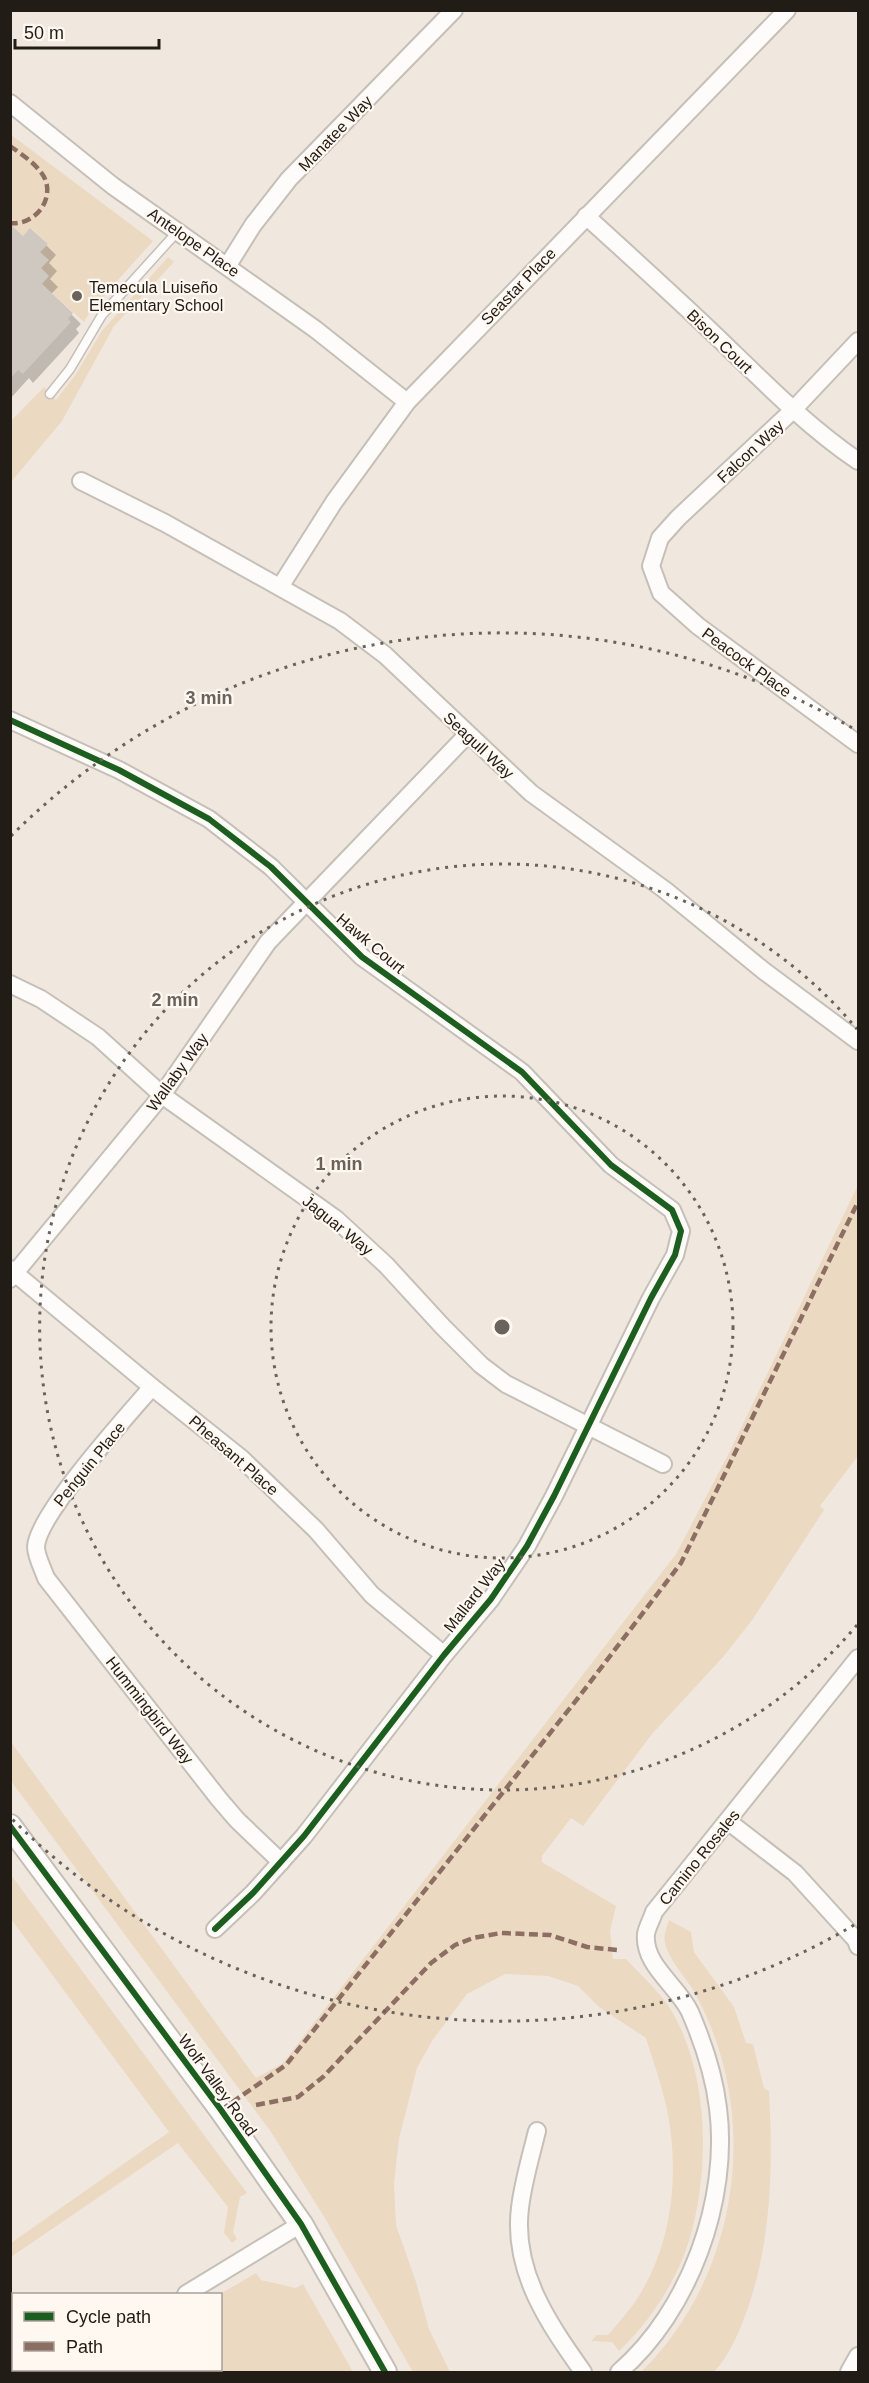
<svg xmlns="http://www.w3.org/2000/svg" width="869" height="2383" viewBox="0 0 869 2383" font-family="Helvetica,sans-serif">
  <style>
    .green { fill: #ecd9c2 }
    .shadow { fill: #0003 }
    .building { fill: #cfc8c1 }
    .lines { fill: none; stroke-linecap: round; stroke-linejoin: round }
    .service-casing { stroke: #c6bfb8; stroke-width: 11 }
    .minor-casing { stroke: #c6bfb8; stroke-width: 20 }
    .secondary-casing { stroke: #c6bfb8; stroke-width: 26 }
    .service { stroke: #fdfcfa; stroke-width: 8 }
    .minor { stroke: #fdfcfa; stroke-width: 16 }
    .secondary { stroke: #fdfcfa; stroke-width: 22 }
    .quiet { stroke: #8d6e63; stroke-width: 4.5; stroke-dasharray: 9 4.5; stroke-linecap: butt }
    .cycleway-casing { stroke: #fef8f1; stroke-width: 10 }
    .cycleway { stroke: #1b5e20; stroke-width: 6 }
    .ring { fill: none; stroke: #69635c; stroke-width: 3; stroke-dasharray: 3 6 }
    .poi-dot { fill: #69635c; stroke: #fef8f1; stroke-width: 2 }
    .labels { text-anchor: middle; stroke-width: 4.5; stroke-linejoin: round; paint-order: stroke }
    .street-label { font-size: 16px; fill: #211c15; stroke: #fef8f1 }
    .poi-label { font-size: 16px; fill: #211c15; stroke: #fef8f1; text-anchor: start }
    .centre { fill: #69635c; stroke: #fef8f1; stroke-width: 3 }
    .ring-label { font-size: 18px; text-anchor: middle; font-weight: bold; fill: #69635c; stroke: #fef8f1; stroke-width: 4.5; stroke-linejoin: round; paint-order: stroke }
  </style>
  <rect width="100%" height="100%" fill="#f0e8df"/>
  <g class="green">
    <path d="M10,134l143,107 -62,69 -7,12 -42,-38 -1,-16 7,-8 -8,-7 8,-9 -17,-16 -8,8 -8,-7 -4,4z"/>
    <path d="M168,257l6,5 -60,64 -52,95 -51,61 -1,-60 34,-35 12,13 20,-26 26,-43z"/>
    <path d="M858,1185v271l-38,50 4,4 -71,109 -30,38 -71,77 -69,92 -12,-8 -29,38v6l5,3 69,41 -6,25 3,28h13c15,16 34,33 45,51 39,65 39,161 18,231 -13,41 -39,81 -70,110l-7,-9 -21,-1 6,-6h11c10,-12 21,-24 29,-36 33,-51 41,-113 33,-172 -4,-30 -15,-60 -24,-89l-47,-31 -21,-21 -30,-10 -43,-2 -38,20 -35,47 -15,27 -18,71 -5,45 2,41 20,57 13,47 21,43h-37l-90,-157 -52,-83 -260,-351v-39l245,336 27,-15 393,-509 53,-101z"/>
    <path d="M11,1875l236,318 -7,4 -7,35 4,7 -5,4 -8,-10 4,-26 -50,-64 -167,114v-14l158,-111 -158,-213z"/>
    <path d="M669,1920l22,12 3,20 40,55 12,36 7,1 11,44 5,3c4,74 3,146 -21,217 -8,22 -18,47 -34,64h-73c92,-90 118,-237 66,-354 -4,-9 -8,-17 -12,-25 -8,-14 -28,-35 -30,-51 -2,-7 2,-15 4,-22z"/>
    <path d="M256,2273l5,7 35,8 7,-4 50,88h-245l4,-2h108v-76z"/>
  </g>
  <path class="shadow" d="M31,230l25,25 -7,8 8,8 -7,8 8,8 -7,7 30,30 -5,5 3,4 -46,50 -4,-5 -19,21v-163l13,2z"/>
  <path class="building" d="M10,224l13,12 7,-8 18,16 -8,8 9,8 -8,8 8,8 -7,8 31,29 -5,6 3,3 -48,52 -5,-4 -8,9z"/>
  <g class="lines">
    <defs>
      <path id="service" d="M50,394l20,-25 32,-54 76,-84"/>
      <g id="minor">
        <path d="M10,103l103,83 202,143 92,73"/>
        <path d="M586,216c43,39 86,78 128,118 47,45 91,91 144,127"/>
        <path d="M228,265l25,-40 36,-46 165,-169"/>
        <path d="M858,341l-66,70 -114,107 -18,20 -9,28 10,27 37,33 160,118"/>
        <path d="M81,481l84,42 175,98 45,34 146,138 134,97 99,81 94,70"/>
        <path d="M280,587l54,-85 73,-100 380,-392"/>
        <path d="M10,720l109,50 90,49 62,48 91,90 160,115 89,93 61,45 9,21 -6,24 -24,43 -97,198 -27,50 -36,53 -47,56 -140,181 -51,57 -38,36"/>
        <path d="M10,984l31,15 57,38 64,58 174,124 50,46 57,62 38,38 25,19 157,80"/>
        <path d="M10,1269l142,118 89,71 75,72 56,65 72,60"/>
        <path d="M10,1279l152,-184 106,-153 199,-207"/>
        <path d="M152,1387c-24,28 -115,128 -116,160 0,9 7,22 10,31l173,221 18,21 44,42"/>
        <path d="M729,1822l66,51 61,67 2,6"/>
        <path d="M537,2131c-6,25 -14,51 -17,77 -8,63 29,116 63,164"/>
        <path d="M186,2294l115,-70"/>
        <path d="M82,2372l4,-2"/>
        <path d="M619,2372c70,-60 111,-172 99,-264 -4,-33 -15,-66 -28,-96 -12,-26 -47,-47 -44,-78 1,-7 6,-15 8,-22l204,-254"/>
        <path d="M849,2372l9,-16"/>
      </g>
      <path id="secondary" d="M10,1826l211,284 80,114 84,148"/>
    </defs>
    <use href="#service" class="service-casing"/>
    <use href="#minor" class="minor-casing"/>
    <use href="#secondary" class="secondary-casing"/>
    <use href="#service" class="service"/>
    <use href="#minor" class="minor"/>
    <use href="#secondary" class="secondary"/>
    <g class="quiet">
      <path d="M10,146c10,7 23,16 30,25 19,22 -2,55 -30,52"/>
      <path d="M256,2105l42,-8 25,-20 108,-114 24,-18 18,-7 28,-5 49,2 37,12 30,3"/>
      <path d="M221,2110l65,-45 292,-367 103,-135 177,-361"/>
    </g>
    <defs>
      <g id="cycleway">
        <path d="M10,720l109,50 90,49 62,48 91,90 160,115 89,93 61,45 9,21 -6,24 -24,43 -97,198 -27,50 -36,53 -47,56 -140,181 -51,57 -38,36"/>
        <path d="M10,1826l211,284 80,114 84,148"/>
      </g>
    </defs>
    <use href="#cycleway" class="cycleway-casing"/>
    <use href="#cycleway" class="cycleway"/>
  </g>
  <g class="ring">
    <circle cx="502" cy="1327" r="231"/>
    <path d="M857 1625A463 463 0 1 1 857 1029"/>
    <path d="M854 1925A694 694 0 0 1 11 1818M11 836A694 694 0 0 1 854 729"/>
  </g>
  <circle class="poi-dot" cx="77" cy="296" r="6"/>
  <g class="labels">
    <g class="street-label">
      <text transform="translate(335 133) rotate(-46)" y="6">Manatee Way</text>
      <text transform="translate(194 242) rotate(35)" y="6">Antelope Place</text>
      <text transform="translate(518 286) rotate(-46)" y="6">Seastar Place</text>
      <text transform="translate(720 341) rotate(44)" y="6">Bison Court</text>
      <text transform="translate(750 451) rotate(-43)" y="6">Falcon Way</text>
      <text transform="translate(747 662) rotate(36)" y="6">Peacock Place</text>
      <text transform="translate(479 745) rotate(43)" y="6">Seagull Way</text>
      <text transform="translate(371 943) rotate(40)" y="6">Hawk Court</text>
      <text transform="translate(177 1072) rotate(-54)" y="6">Wallaby Way</text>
      <text transform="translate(338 1225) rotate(39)" y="6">Jaguar Way</text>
      <text transform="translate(234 1455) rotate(41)" y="6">Pheasant Place</text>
      <text transform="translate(89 1464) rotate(-51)" y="6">Penguin Place</text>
      <text transform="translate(474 1595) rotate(-52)" y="6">Mallard Way</text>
      <text transform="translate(150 1710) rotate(52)" y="6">Hummingbird Way</text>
      <text transform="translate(699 1857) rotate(-51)" y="6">Camino Rosales</text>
      <text transform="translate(218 2085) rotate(54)" y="6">Wolf Valley Road</text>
    </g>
    <g class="poi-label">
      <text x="89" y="293">Temecula Luiseño<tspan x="89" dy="18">Elementary School</tspan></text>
    </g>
  </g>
  <circle cx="502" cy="1327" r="9" class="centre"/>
  <g class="ring-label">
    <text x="209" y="704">3 min</text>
    <text x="175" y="1006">2 min</text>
    <text x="339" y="1170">1 min</text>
  </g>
  <rect width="869" height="2383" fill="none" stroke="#211c15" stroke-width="24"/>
  <rect x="12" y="2293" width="210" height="78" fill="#fef8f1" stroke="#a6a099" stroke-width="1.5"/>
  <rect x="24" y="2312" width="30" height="9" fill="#1b5e20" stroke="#a6a099" stroke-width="1.5"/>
  <text x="66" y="2323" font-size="18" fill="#211c15">Cycle path</text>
  <rect x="24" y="2342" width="30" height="9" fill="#8d6e63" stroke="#a6a099" stroke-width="1.5"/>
  <text x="66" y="2353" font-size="18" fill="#211c15">Path</text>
  <path d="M15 39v9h144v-9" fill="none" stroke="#211c15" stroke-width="3"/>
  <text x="24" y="39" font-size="18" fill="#211c15" stroke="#fef8f1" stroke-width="4.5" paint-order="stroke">50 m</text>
</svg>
